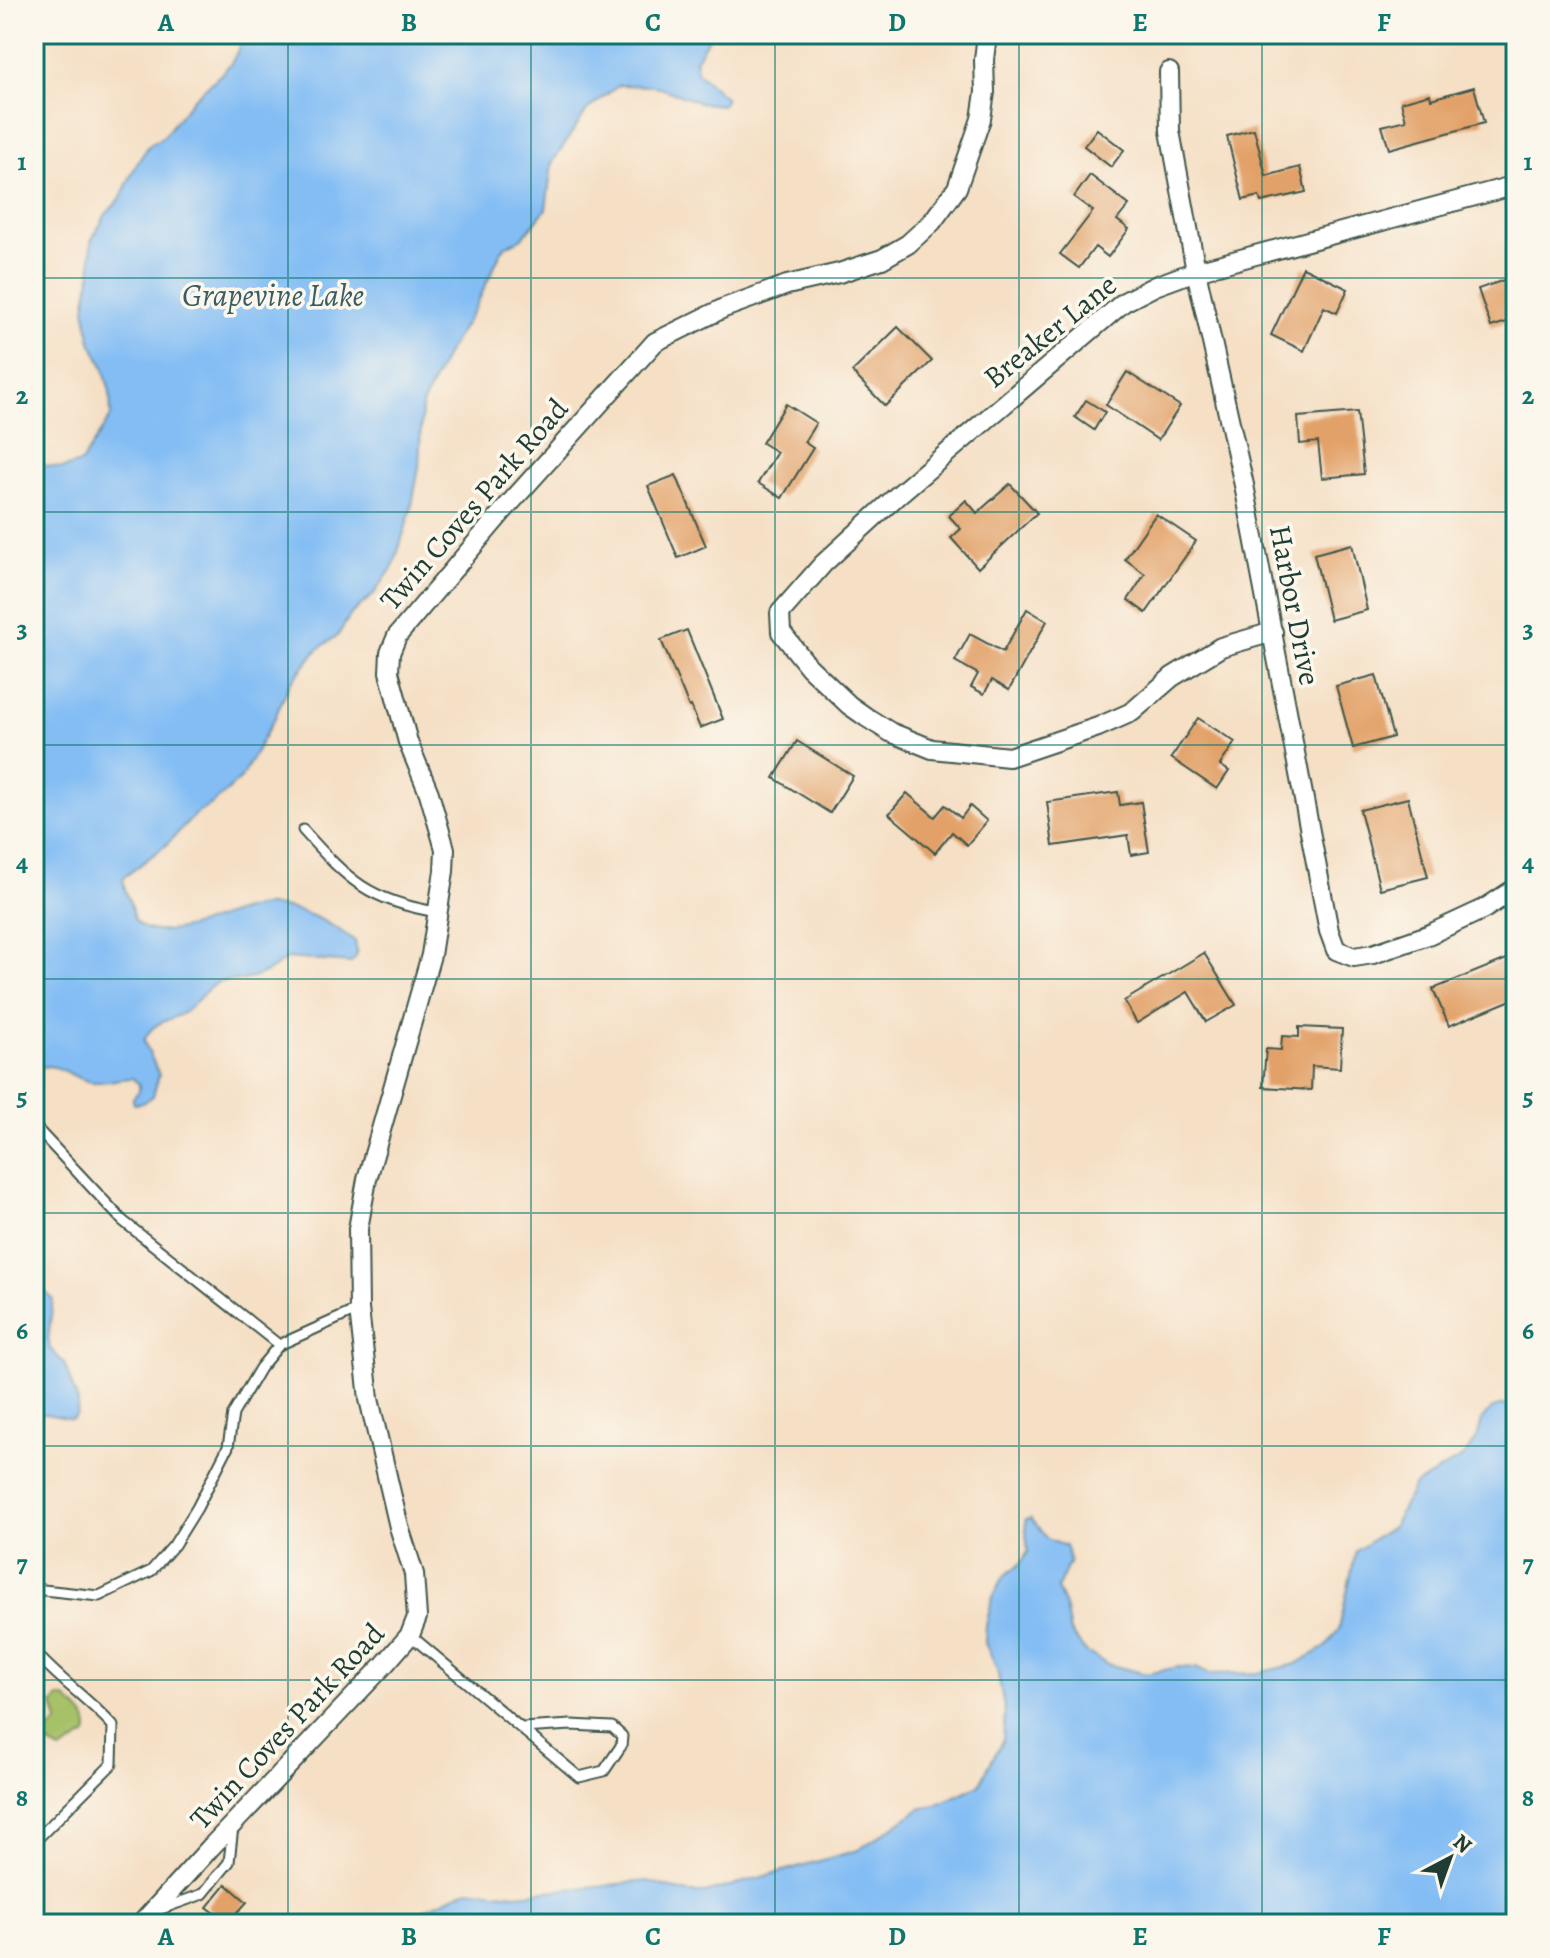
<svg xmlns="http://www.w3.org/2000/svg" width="1550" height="1958" viewBox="0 0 1550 1958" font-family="Alegreya,serif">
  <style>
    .green { fill: #a7c167; stroke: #637f4e; stroke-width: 2 }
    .water { fill: #83bdf4; stroke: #517d94; stroke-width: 2 }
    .building { fill: #e2a167 }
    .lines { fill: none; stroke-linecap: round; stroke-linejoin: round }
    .lane-casing { stroke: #3f554a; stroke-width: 13 }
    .street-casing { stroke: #3f554a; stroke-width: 22 }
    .lane { stroke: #fff; stroke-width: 9 }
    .street { stroke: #fff; stroke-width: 18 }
    .grid { fill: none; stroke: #0f766e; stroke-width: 2; stroke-opacity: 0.55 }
    .labels { text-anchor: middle; stroke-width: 7; stroke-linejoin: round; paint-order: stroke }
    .street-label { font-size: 30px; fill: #1f3d34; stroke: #fbf7ec }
    .water-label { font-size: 32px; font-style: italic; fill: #385d64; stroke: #fbf7ec }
    .neatline { fill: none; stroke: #0f766e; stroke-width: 3 }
    .grid-label { font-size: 26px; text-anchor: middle; font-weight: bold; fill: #0f766e }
  </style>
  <rect width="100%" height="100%" fill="#fbf7ec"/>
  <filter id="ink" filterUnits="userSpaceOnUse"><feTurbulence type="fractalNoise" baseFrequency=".0125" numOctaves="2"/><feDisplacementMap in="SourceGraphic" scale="16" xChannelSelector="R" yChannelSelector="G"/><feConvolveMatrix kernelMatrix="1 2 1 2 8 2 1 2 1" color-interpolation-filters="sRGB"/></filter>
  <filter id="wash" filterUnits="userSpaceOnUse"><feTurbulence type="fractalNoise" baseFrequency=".006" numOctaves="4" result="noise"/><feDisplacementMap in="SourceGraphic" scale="32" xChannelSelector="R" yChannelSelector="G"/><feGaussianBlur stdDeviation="1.8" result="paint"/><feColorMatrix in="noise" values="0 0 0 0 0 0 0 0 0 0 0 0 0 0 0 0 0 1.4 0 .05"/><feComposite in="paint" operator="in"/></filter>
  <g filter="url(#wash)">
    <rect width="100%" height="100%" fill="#f5dfc5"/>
    <path class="green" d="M58,1698h7c12,11 27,20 22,37l-27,16 -11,-6 -4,-10 13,-13 -5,-17z"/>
    <g class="water">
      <path d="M246,34h465l-16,26 3,13 28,25 -4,7 -21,-2 -46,-17 -36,-1 -32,25 -35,53 -6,46 -24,29 -16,8 -5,6 -26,56 -27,43 -26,54 -3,62 -8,43 -18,57 -20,28 -22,19 -13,21 -21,15 -27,33 -15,34 -34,61 -25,23 -21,14 -29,30 -43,33c0,12 6,18 8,29 1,3 2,10 3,12 21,33 98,-11 129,-13 35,-1 65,15 92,35l2,14 -6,8 -64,-5c-13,11 -29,20 -45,22 -9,1 -17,0 -25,3 -13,6 -21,22 -34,30 -15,9 -30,7 -39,28l15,34 -6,21 -10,7 -10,1v-6l6,-7v-7l-7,-6c-13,0 -25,5 -38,4 -25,-2 -32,-23 -60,-13v-605l29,4 18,-5 30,-47 -1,-24 -7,-26 -12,-24 -6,-34 6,-34v-33l15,-27 14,-15 16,-34 14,-21 13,-7 30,-38 27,-24 12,-13z"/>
      <path d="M34,1283l19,16 -5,42 2,8 14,14 14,39 -1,12 -5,5 -38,-7z"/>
      <path d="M1502,1405l14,1v518h-1110l17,-14 45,-21 48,5 132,-13 40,12h17l153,-43 62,-41 16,-4 43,-20 24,-46 2,-27 -8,-43 -12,-26 1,-17 6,-27 12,-23 16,-12 8,-12 -3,-32 6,-2 16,21 18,7 5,15 -13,28 8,17 5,26 16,20 21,12 39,10 32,-7 18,1 12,6 50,-1 38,-9 30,-17 13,-18 17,-78 37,-25 21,-40 51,-31 12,-18 6,-19 8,-9z"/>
    </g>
    <g id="blocks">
      <g class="building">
        <path d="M1474,87l10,36 -95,26 -7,-23 24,-6 -5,-18 29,-8 1,5z"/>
        <path d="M1097,129l27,21 -13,17 -27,-21z"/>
        <path d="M1254,129l12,47 34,-9 6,25 -45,10 -2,-6 -16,4 -16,-64z"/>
        <path d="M1090,175l39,30 -12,15 12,9 -21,28 -13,-10 -16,21 -19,-14 33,-43 -19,-14z"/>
        <path d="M1303,267l45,22 -11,24 -13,-6 -20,44 -33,-16z"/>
        <path d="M1516,276v43l-25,8 -13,-38z"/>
        <path d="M898,327l34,34 -47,45 -33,-34z"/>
        <path d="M1127,372l53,34 -22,34 -52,-35z"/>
        <path d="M1086,400l19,12 -11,18 -19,-13z"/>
        <path d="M786,404l30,19 -12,19 9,6 -31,50 -24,-15 19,-31 -15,-9z"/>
        <path d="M1357,412l7,62 -42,4 -4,-36 -18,2 -2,-27z"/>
        <path d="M676,475l30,71 -28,12 -30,-72z"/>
        <path d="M1010,484l27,29 -59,55 -27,-30 10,-9 -12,-13 17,-16 11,13z"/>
        <path d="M1156,514l40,27 -50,72 -18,-13 17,-26 -20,-15z"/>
        <path d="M1352,544l15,66 -37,10 -16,-66z"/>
        <path d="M1027,609l20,12 -38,69 -17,-10 -8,14 -13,-7 7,-13 -23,-13 15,-27 33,18z"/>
        <path d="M687,630l36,89 -23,9 -9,-22 -2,1 -28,-67z"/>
        <path d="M1376,675l17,62 -40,11 -17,-62z"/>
        <path d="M1198,718l37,24 -15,23 9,6 -12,18 -46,-31z"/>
        <path d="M797,741l56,35 -23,37 -56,-35z"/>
        <path d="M1118,792l2,13 21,-3 8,50 -18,3 -3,-20 -75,11 -6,-44z"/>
        <path d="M907,793l28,24 10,-12 16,13 9,-12 17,15 -20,24 -15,-13 -17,21 -46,-39z"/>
        <path d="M1408,798l20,79 -48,12 -20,-79z"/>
        <path d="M1204,953l32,52 -30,17 -18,-30 -51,31 -13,-22z"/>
        <path d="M1509,958l7,16v24l-67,28 -16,-37z"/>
        <path d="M1299,1027l43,2 -2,39 -28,-2 -1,24 -48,-3 3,-38 15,1 1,-14 17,1z"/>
        <path d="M226,1884l21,18 -19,21 -21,-16z"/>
      </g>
    </g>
  </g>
  <g filter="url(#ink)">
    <use href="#blocks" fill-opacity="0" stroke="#3f554a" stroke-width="2"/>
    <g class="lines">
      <defs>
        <g id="lane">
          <path d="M303,830c45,50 66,71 134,82"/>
          <path d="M39,1131l84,90 156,124"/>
          <path d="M34,1589l65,7 52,-25 23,-26 23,-37 31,-61 5,-33 27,-46 19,-23 80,-36"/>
          <path d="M410,1635l169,142 25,-6 17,-25 1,-10 -10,-9 -41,-2 -49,3"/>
          <path d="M34,1651c24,28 54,47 79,75l-1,38 -78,78"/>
          <path d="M34,1711l3,-56"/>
          <path d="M161,1909l42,-15 26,-32 4,-35"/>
        </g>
        <g id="street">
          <path d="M1169,72l1,59 26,140 48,214 85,446 7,19 18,7 19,-3 55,-19 56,-26 32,-21"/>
          <path d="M1273,632l-52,15 -49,30 -40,35 -34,15 -89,30 -77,-8 -42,-17 -24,-15 -17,-12 -40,-38 -28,-35 -1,-19 43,-49 75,-69 226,-193 31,-16 41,-15 320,-86"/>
          <path d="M141,1924l69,-76 174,-183 26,-30 7,-18 -3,-43 -15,-47 -30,-128 -10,-90 -1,-80 9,-50 64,-224 13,-84 1,-22 -16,-56 -21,-51 -19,-70 1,-19 7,-17 106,-125 152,-169 69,-34 63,-23 52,-12 43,-14 26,-15 24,-22 25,-34 24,-69 4,-27 -1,-32 3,-26"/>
        </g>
      </defs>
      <use href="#lane" class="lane-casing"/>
      <use href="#street" class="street-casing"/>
      <use href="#lane" class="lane"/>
      <use href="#street" class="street"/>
    </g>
  </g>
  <path class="grid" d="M288,34v1890M531,34v1890M775,34v1890M1019,34v1890M1262,34v1890M34,278h1482M34,512h1482M34,745h1482M34,979h1482M34,1213h1482M34,1446h1482M34,1680h1482"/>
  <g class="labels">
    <g class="street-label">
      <text transform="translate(1050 331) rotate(-39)" y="10">Breaker Lane</text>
      <text transform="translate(474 504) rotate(-49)" y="10">Twin Coves Park Road</text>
      <text transform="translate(1295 605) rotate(79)" y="10">Harbor Drive</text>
      <text transform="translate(287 1726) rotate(-47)" y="10">Twin Coves Park Road</text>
    </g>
    <g class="water-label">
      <text x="273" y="306">Grapevine Lake</text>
    </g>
  </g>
  <rect width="1550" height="1958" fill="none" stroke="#fbf7ec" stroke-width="88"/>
  <g transform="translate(1450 1858) rotate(41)" stroke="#fbf7ec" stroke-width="6" paint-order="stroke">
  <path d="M0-6L14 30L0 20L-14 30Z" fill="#1f3d34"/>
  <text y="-12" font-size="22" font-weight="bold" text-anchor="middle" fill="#1f3d34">N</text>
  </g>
  <rect x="44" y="44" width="1462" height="1870" class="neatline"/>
  <g class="grid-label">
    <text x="166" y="31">A</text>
    <text x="409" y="31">B</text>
    <text x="653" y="31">C</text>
    <text x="897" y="31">D</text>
    <text x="1140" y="31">E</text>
    <text x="1384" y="31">F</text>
    <text x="22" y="170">1</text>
    <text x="1528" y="170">1</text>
    <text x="22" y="404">2</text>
    <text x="1528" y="404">2</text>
    <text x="22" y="637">3</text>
    <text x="1528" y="637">3</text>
    <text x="22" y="871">4</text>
    <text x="1528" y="871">4</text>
    <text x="22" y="1105">5</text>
    <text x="1528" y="1105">5</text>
    <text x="22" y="1339">6</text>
    <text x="1528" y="1339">6</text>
    <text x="22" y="1572">7</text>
    <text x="1528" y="1572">7</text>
    <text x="22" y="1806">8</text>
    <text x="1528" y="1806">8</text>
    <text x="166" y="1945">A</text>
    <text x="409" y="1945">B</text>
    <text x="653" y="1945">C</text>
    <text x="897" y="1945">D</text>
    <text x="1140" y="1945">E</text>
    <text x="1384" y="1945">F</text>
  </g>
</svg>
